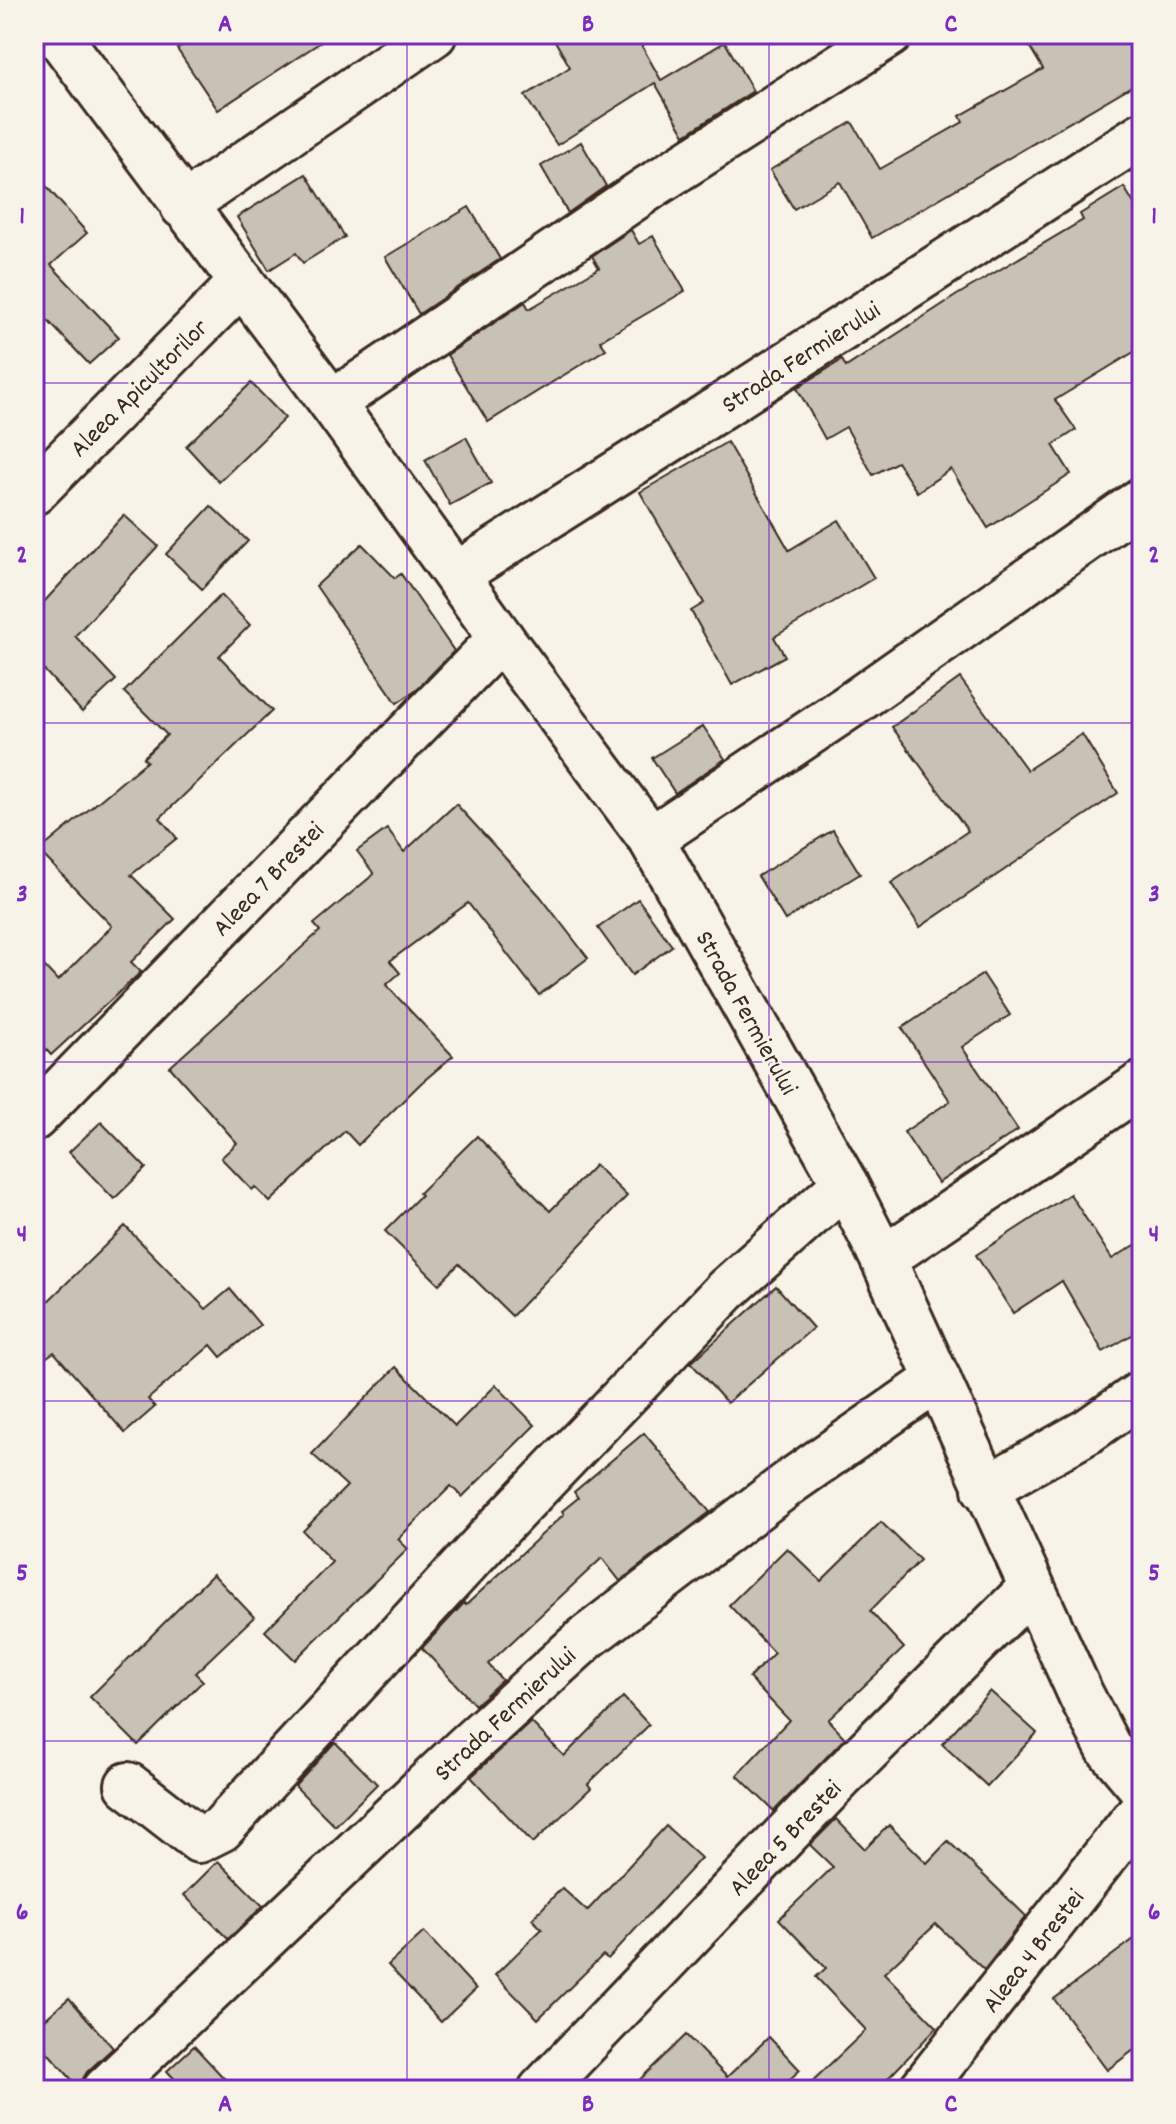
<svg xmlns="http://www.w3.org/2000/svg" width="1176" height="2124" viewBox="0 0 1176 2124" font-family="Dekko,sans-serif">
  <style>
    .building { fill: #c8c1b6; stroke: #3b2a1e; stroke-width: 2 }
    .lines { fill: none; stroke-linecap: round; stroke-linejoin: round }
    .street-casing { stroke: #3b2a1e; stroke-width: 50 }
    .street { stroke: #f7f3e8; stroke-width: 44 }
    .grid { fill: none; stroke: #7b2cbf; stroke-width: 2; stroke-opacity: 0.55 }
    .labels { text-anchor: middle; stroke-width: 6; stroke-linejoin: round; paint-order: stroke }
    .street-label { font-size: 26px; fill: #3b2a1e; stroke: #f7f3e8 }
    .neatline { fill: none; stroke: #7b2cbf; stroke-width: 3 }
    .grid-label { font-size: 26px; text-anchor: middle; font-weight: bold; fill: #7b2cbf }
  </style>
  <rect width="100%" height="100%" fill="#f7f3e8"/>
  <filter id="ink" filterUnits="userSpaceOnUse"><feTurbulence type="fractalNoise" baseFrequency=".0125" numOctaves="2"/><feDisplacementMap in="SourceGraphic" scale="16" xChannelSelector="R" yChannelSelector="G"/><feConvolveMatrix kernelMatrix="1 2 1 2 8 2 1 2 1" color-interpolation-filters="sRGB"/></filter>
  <g filter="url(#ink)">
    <g class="building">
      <path d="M200,34h133l-115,76 -41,-61z"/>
      <path d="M551,34h84l26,46 64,-38 28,49 -68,44 -30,-52 -98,62 -32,-49 45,-29z"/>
      <path d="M1022,34h120v46l-270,158 -32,-56 -46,27 -24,-39 82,-48 28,47 83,-47 -3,-6 83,-47z"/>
      <path d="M581,142l25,44 -38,27 -27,-47z"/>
      <path d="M34,172l53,61 -36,32 68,72 -30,27 -55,-58z"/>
      <path d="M306,174l39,63 -42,26 -7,-10 -27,17 -32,-53z"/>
      <path d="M1124,187l18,30v130l-87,53 21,30 -23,15 18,29 -83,54 -37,-59 -34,23 -20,-30 -24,13 -27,-48 -21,12 -28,-51 45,-28 4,7 111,-72 126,-75 -3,-6z"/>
      <path d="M469,207l31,52 -81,55 -34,-57z"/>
      <path d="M631,230l8,14 14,-8 32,55 -85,50 6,8 -118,73 -41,-67 78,-53 4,7 70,-41 -7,-12z"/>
      <path d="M251,383l34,35 -66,64 -33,-36z"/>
      <path d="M466,437l25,46 -41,22 -25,-45z"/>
      <path d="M727,442l62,108 50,-30 35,58 -100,59 11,19 -53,29 -41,-74 13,-8 -64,-111z"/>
      <path d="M211,506l37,35 -46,48 -36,-35z"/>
      <path d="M124,515l34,31 -83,90 41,44 -34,32 -38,-42 -10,10v-86l9,9z"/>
      <path d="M362,544l33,34 6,-4 53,77 -39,40 -18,12 -81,-117z"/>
      <path d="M221,595l29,30 -31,31 53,55 -112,107 17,20 -46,37 44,44 -44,43 10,10 -90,83 -17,-19v-81l24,26 54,-55 -73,-75 108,-90 -4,-3 24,-23 -43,-43z"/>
      <path d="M960,678l67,92 55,-36 36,59 -198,134 -29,-44 77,-52 -76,-104z"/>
      <path d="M703,726l22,33 -50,34 -23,-35z"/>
      <path d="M456,804l84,92 48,62 -49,37 -71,-92 -78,58 10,12 -14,12 67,71 -33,28 -62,61 -13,-14 -75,71 -15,-15 -3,3 -31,-32 16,-15 -67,-76 150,-136 -6,-7 60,-50 -17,-23 30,-22 17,23z"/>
      <path d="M833,830l27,44 -75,46 -27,-44z"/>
      <path d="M638,899l34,47 -40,29 -34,-47z"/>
      <path d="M983,974l27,41 -48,32 56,83 -80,53 -34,-51 46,-31 -48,-73z"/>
      <path d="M101,1122l45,46 -32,31 -45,-47z"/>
      <path d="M477,1136l73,75 45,-46 32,31 -115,120 -53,-52 -20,20 -54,-53 36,-36 -2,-2z"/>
      <path d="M1070,1194l42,65 30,-18v88l-39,23 -41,-71 -49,32 -37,-58z"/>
      <path d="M125,1226l81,83 24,-20 30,36 -39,32 -10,-12 -63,54 7,8 -30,26 -71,-81 -20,14v-51z"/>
      <path d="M776,1286l37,42 -86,75 -36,-40z"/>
      <path d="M396,1367l59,59 41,-41 39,40 -73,72 -11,-11 -53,53 10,10 -113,111 -30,-29 67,-69 -29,-31 44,-45 -35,-32z"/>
      <path d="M644,1433l66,79 -90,69 -18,-23 -114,106 14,16 -27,25 -53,-57 42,-45 2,2 98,-91 -2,-3 16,-13 -4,-6z"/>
      <path d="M881,1522l39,38 -50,51 34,37 -76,72 17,18 -71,73 -37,-36 52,-55 -40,-42 25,-25 -45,-48 58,-57 34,33z"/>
      <path d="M213,1574l41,43 -59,56 8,8 -65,64 -48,-48z"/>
      <path d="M990,1691l47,42 -50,53 -45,-42z"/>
      <path d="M623,1697l26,28 -61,59 3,4 -58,55 -62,-66 60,-55 33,34z"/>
      <path d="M335,1742l42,42 -42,42 -40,-40z"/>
      <path d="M836,1819l29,30 24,-24 38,38 21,-22 78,75 -42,54 -48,-46 -52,49 53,54 -60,63h-74l63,-60 -50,-53 10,-9 -47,-49 54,-52 -23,-22z"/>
      <path d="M666,1826l35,32 -93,101 -5,-4 -65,64 -43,-44 47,-46 -10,-10 30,-31 25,23z"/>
      <path d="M218,1861l45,45 -35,33 -44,-44z"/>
      <path d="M424,1932l52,57 -35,33 -53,-57z"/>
      <path d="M1142,1933v111l-35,26 -53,-71z"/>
      <path d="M69,1998l44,50 -26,24 -6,10v8l-47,-53v-8z"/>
      <path d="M686,2035l41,42 42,-40 31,33 -22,20h-149z"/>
      <path d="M194,2046l41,44h-50l-18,-19z"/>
    </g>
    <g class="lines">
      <defs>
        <g id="street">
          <path d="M57,34l275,369 169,235 150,201 194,345 38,75 198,436 28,54 33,39"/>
          <path d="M183,206l251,-172"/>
          <path d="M332,403l318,-216 240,-153"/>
          <path d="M34,492l208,-210"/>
          <path d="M456,575l226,-143 460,-297"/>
          <path d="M651,839l200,-134 291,-205"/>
          <path d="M34,1118l467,-480"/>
          <path d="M883,1259l259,-175"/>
          <path d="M985,1489l103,-58 54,-38"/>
          <path d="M128,1785l71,55 22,-11 281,-305 224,-234 119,-106"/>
          <path d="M105,2090l360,-342 121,-110 207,-158 145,-101"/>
          <path d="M541,2090l300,-313 190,-189"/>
          <path d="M921,2090l221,-281"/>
        </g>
      </defs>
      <use href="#street" class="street-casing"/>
      <use href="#street" class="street"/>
    </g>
  </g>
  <path class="grid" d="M407,34v2056M769,34v2056M34,383h1108M34,723h1108M34,1062h1108M34,1401h1108M34,1741h1108"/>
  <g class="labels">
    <g class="street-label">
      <text transform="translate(800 356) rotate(-33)" y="9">Strada Fermierului</text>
      <text transform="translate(138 387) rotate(-45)" y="9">Aleea Apicultorilor</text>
      <text transform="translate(267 878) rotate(-46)" y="9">Aleea 7 Brestei</text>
      <text transform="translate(748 1012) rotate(61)" y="9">Strada Fermierului</text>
      <text transform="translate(504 1713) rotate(-43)" y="9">Strada Fermierului</text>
      <text transform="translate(784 1837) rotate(-46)" y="9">Aleea 5 Brestei</text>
      <text transform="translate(1032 1950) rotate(-52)" y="9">Aleea 4 Brestei</text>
    </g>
  </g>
  <rect width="1176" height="2124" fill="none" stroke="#f7f3e8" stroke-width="88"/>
  <rect x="44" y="44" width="1088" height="2036" class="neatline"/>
  <g class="grid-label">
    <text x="225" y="31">A</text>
    <text x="588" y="31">B</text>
    <text x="951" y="31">C</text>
    <text x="22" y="223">1</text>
    <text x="1154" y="223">1</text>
    <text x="22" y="562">2</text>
    <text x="1154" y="562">2</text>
    <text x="22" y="901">3</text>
    <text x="1154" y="901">3</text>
    <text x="22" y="1241">4</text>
    <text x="1154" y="1241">4</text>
    <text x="22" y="1580">5</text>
    <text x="1154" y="1580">5</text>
    <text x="22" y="1919">6</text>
    <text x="1154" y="1919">6</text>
    <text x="225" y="2111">A</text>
    <text x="588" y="2111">B</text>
    <text x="951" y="2111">C</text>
  </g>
</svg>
